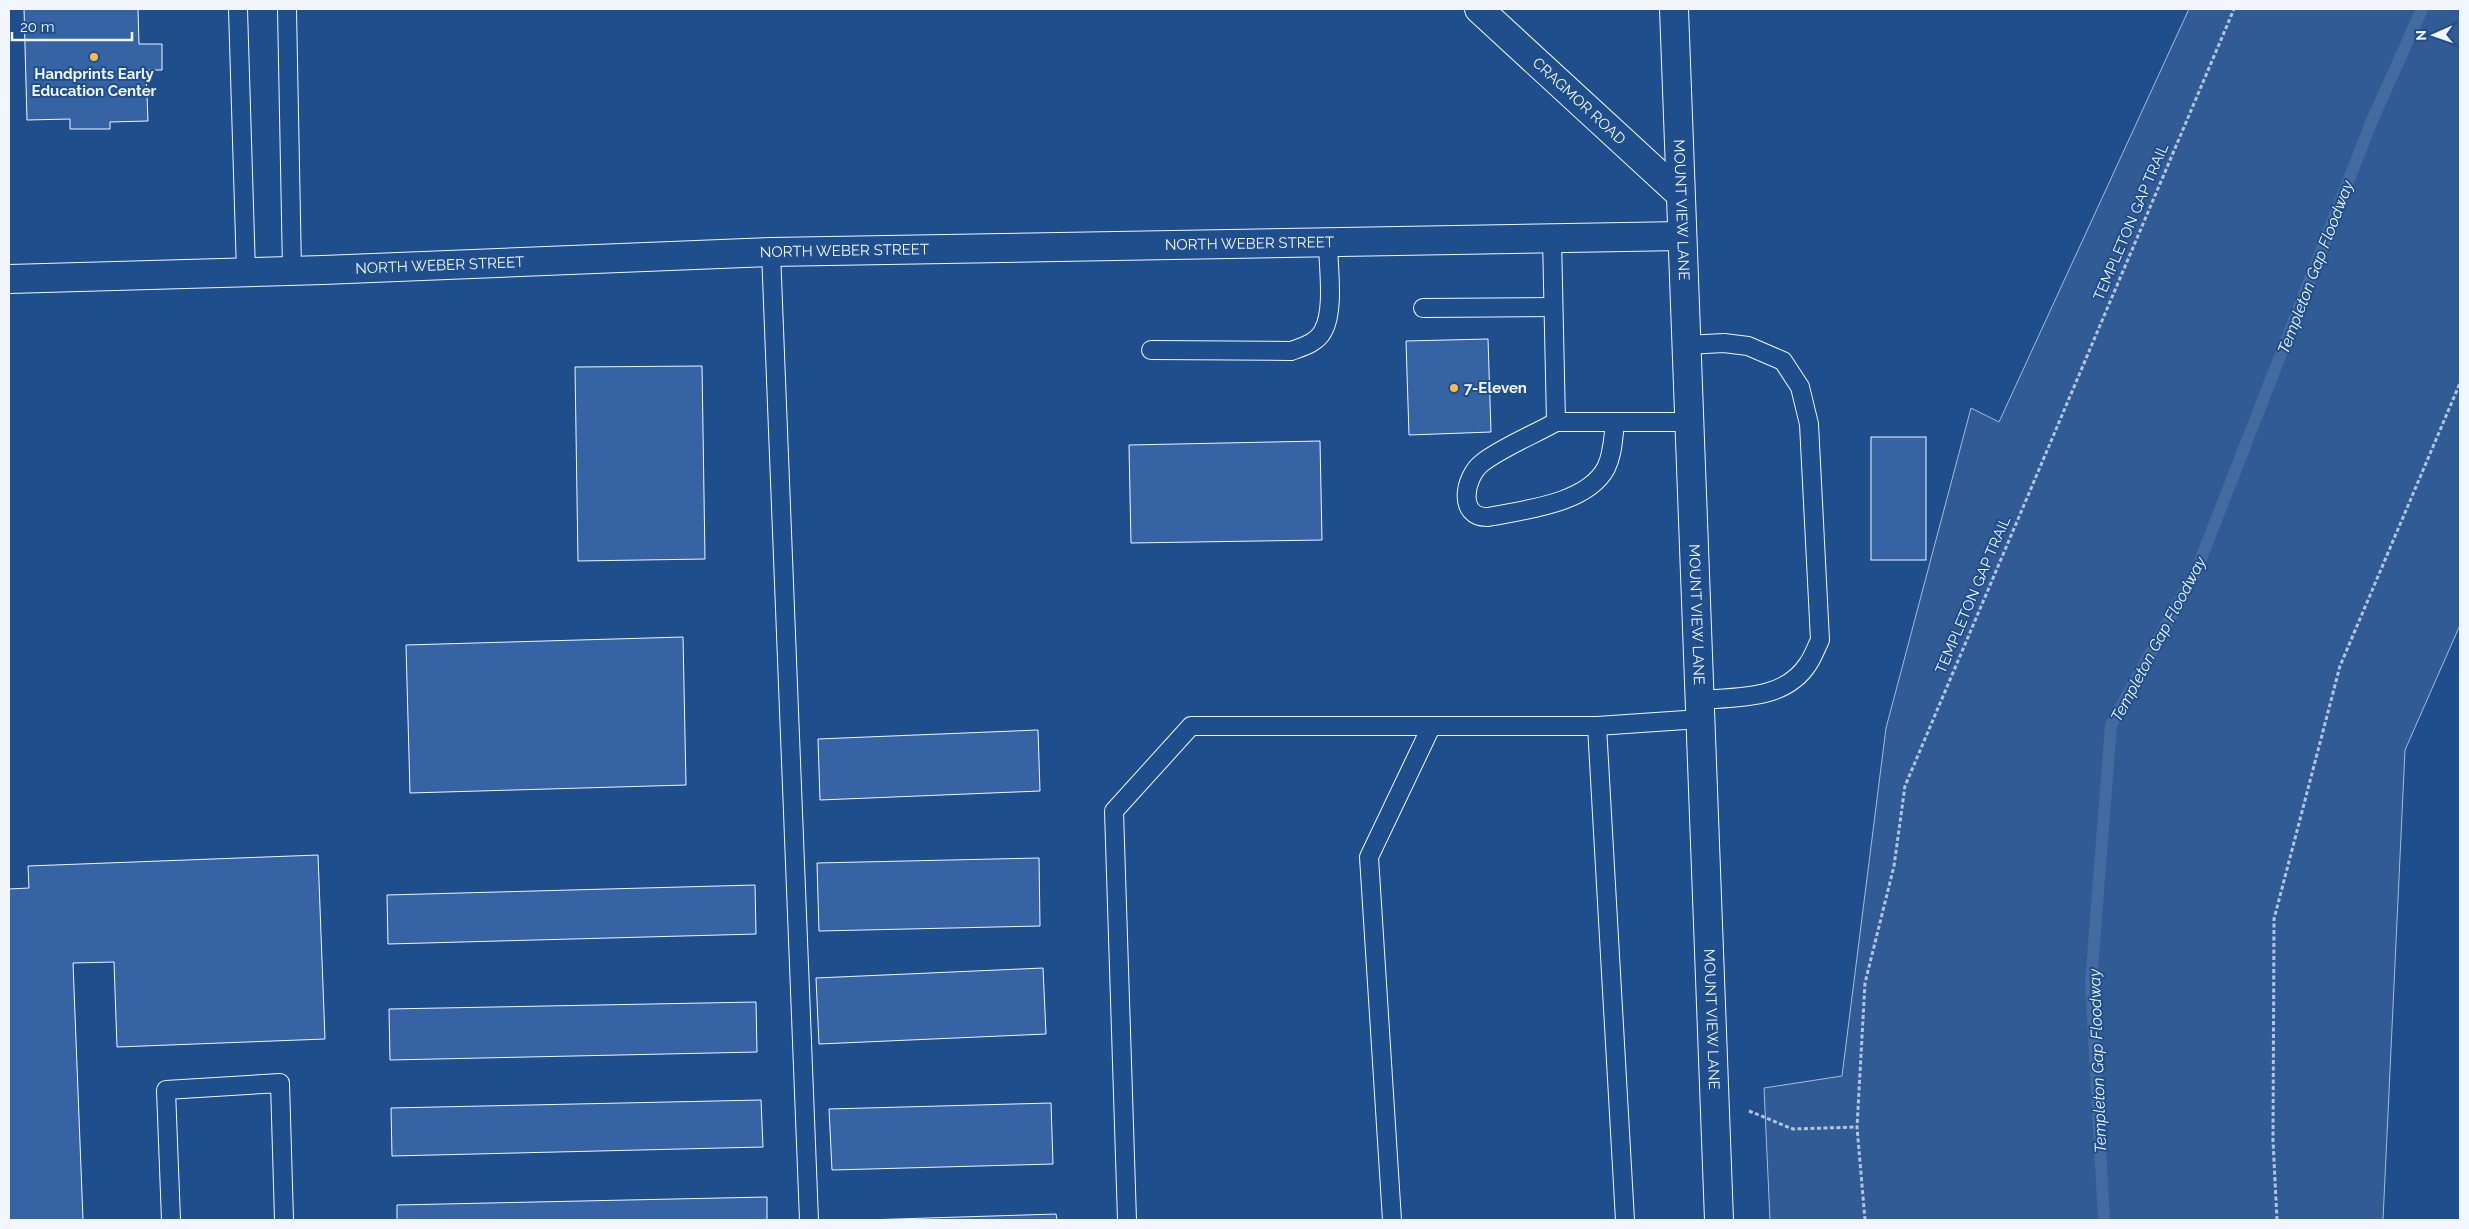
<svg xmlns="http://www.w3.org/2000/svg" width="2469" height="1229" viewBox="0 0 2469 1229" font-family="Raleway,sans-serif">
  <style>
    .built { fill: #305b95; stroke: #a8bbd7 }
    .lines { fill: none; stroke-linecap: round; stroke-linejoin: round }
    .stream { stroke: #446ba0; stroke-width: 12 }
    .building { fill: #3563a3; stroke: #f2f6ff }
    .lane-casing { stroke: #f2f6ff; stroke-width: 20 }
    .street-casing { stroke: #f2f6ff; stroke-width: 30 }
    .secondary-casing { stroke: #f2f6ff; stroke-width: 30 }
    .path { stroke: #b3c4dc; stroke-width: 3; stroke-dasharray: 4 2.5; stroke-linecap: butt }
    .lane { stroke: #1f4e8c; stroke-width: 18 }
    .street { stroke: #1f4e8c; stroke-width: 28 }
    .secondary { stroke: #1f4e8c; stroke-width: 28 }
    .poi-dot { fill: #ffb74d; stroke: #1f4e8c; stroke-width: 2 }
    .labels { text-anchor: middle; stroke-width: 4; stroke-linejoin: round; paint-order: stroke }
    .poi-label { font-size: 15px; font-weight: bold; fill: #f2f6ff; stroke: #1f4e8c }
    .street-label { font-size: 15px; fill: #f2f6ff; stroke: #1f4e8c }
    .water-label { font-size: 16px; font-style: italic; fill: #f2f6ff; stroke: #1f4e8c }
  </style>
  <rect width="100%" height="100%" fill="#1f4e8c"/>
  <path class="built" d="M2189,9h271v616l-55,125 -22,470h-613l-6,-132 78,-12 44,-348 85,-320 28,14z"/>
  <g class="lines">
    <path class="stream" d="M2104,1220l-13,-238 20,-257 86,-156 174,-446 51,-114"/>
  </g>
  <g class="building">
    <path d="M24,9h114l1,35h23v26h-16l2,51 -38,1v7h-40v-10l-43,1z"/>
    <path d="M1488,339l3,93 -82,3 -3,-94z"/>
    <path d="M702,366l3,193 -127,2 -3,-194z"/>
    <rect x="1871" y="437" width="55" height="123"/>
    <path d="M1320,441l2,99 -191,3 -2,-98z"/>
    <path d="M683,637l3,148 -276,8 -4,-148z"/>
    <path d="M1038,730l2,61 -220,9 -2,-61z"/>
    <path d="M318,855l7,184 -208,8 -3,-85 -41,1 10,257h-74v-331l20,-1 -1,-22z"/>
    <path d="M1039,858l1,68 -221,5 -2,-68z"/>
    <path d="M755,885l1,49 -368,10 -1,-49z"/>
    <path d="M1043,968l3,66 -227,10 -3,-66z"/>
    <path d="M756,1002l1,50 -367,8 -1,-51z"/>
    <path d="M761,1100l2,47 -371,9 -1,-48z"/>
    <path d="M1051,1103l2,61 -221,6 -3,-61z"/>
    <path d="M767,1197v23h-370v-15z"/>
    <path d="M1056,1214l1,6h-192z"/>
  </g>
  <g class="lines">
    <defs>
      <g id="lane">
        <path d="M238,9l8,263"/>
        <path d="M287,9l5,261"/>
        <path d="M1552,238l4,184h133"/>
        <path d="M771,252l38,968"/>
        <path d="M1423,308l130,-1"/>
        <path d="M1686,345l38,-2 24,3 35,15 17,26 9,37 11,216c-4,8 -7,17 -12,24 -23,36 -70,33 -109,36"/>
        <path d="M1151,350l140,1c11,-4 26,-8 32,-20 12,-21 5,-65 5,-89"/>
        <path d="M1556,422c-23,13 -55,26 -74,41 -18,14 -25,55 6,54 35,-7 99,-13 118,-49 7,-14 7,-30 9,-45"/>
        <path d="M1597,726l28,494"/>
        <path d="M171,1220l-5,-130 114,-7 4,137"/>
        <path d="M1127,1220l-13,-409 77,-85h406l103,-7"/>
        <path d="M1392,1220l-23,-363 62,-130"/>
      </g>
      <g id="street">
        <path id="s1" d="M1479,9l201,185"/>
        <path id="s2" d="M9,279l314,-9 448,-18 911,-16"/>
      </g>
      <g id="secondary">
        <path id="s3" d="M1674,9l45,1211"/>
      </g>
    </defs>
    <use href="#lane" class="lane-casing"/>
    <use href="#street" class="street-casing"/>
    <use href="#secondary" class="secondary-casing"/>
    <g class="path">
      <path d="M1749,1111l44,18 64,-2"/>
      <path d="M1865,1220l-8,-93 8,-144 29,-117 11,-80 329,-777"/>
      <path d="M2277,1220l-4,-79 1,-222 66,-253 120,-283"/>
    </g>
    <use href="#lane" class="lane"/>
    <use href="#street" class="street"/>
    <use href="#secondary" class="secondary"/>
  </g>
  <g class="poi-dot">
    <circle cx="94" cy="57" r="5"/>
    <circle cx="1454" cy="388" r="5"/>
  </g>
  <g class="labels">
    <g class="poi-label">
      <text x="94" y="79">Handprints Early<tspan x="94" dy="17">Education Center</tspan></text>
      <text x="1464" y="393" text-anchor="start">7-Eleven</text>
    </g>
    <g class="street-label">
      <text dy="5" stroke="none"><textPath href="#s1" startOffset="136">CRAGMOR ROAD</textPath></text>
      <text dy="5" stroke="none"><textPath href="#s3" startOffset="201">MOUNT VIEW LANE</textPath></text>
      <text transform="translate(2131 222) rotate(-67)" y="5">TEMPLETON GAP TRAIL</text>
      <text dy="5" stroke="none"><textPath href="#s2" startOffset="1241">NORTH WEBER STREET</textPath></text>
      <text dy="5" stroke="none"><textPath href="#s2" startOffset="836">NORTH WEBER STREET</textPath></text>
      <text dy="5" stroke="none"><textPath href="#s2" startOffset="431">NORTH WEBER STREET</textPath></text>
      <text transform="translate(1973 595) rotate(-67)" y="5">TEMPLETON GAP TRAIL</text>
      <text dy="5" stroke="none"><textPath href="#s3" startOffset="606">MOUNT VIEW LANE</textPath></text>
      <text dy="5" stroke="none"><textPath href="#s3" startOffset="1011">MOUNT VIEW LANE</textPath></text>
    </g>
    <g class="water-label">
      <text transform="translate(2315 267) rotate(-69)" y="6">Templeton Gap Floodway</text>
      <text transform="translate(2158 639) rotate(-62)" y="6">Templeton Gap Floodway</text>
      <text transform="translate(2097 1061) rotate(-92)" y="6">Templeton Gap Floodway</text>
    </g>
  </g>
  <rect width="2469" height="1229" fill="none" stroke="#f2f6ff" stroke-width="20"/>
  <g transform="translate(2434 35) rotate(268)" stroke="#1f4e8c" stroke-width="4" paint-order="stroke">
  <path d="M0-4L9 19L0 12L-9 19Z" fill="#f2f6ff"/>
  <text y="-8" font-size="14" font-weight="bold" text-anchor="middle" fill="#f2f6ff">N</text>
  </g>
  <path d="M12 32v8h120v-8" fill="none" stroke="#f2f6ff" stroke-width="2.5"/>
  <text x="20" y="32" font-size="15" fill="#f2f6ff" stroke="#1f4e8c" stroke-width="4" paint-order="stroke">20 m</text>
</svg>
